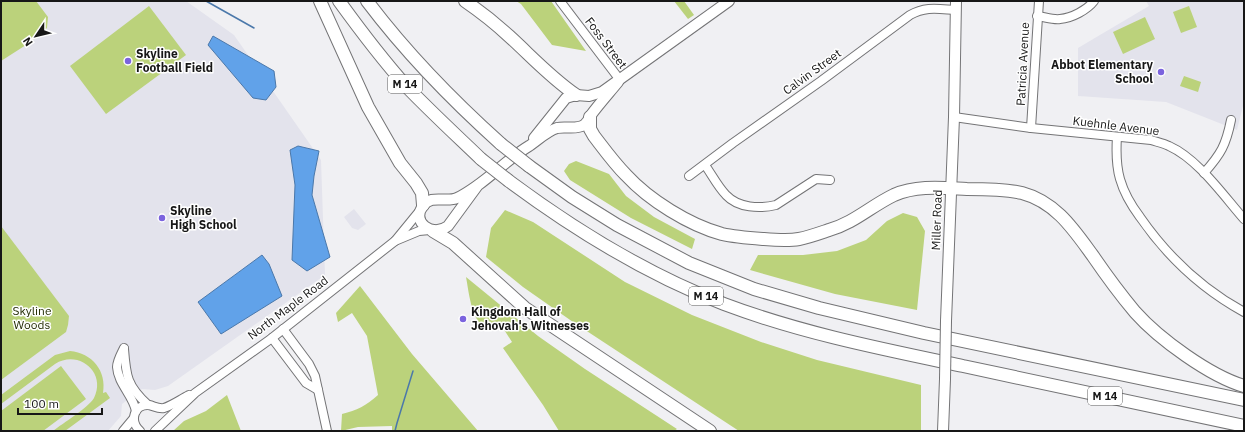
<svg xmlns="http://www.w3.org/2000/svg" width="1245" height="432" viewBox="0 0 1245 432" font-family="'IBM Plex Sans',sans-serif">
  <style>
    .built { fill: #e3e3ec }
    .green { fill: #bbd27b }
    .water { fill: #61a2e9; stroke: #4b78aa }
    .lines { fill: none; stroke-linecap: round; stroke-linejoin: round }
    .stream { stroke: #4b78aa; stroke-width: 1.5 }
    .minor-casing { stroke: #747476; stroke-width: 10 }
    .major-casing { stroke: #747476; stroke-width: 12 }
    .highway-casing { stroke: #747476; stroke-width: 14 }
    .minor { stroke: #fff; stroke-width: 8 }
    .major { stroke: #fff; stroke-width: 10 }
    .highway { stroke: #fff; stroke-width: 12 }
    .major-bridge-casing { stroke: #747476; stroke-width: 12; stroke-linecap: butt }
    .highway-bridge-casing { stroke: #747476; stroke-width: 14; stroke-linecap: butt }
    .major-bridge { stroke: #fff; stroke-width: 10 }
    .highway-bridge { stroke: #fff; stroke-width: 12 }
    .poi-dot { fill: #7b63de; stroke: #fff; stroke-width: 1.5 }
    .labels { text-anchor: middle; stroke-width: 3; stroke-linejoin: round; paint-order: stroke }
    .shield { fill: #fff; stroke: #5d5d5d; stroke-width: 1 }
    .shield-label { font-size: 11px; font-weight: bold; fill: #171717 }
    .street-label { font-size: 12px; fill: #171717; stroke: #fff }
    .poi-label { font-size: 12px; font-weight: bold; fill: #171717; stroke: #fff; text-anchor: start }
    .park-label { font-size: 12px; fill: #252e05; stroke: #fff }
  </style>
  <rect width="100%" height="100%" fill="#f0f0f3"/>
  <g class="built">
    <path d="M1,1h185l48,34 87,125 4,115 -157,111 -13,4 -13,-1 -20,15 -1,12 -13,15h-107z"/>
    <path d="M1146,1h98v101l-7,28 -71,-28 -88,-6v-48l71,-42z"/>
    <path d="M354,209l12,15 -8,6 -6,-2 -8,-11z"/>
  </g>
  <g class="green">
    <path d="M1,1h35l12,16 -1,11 -21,17 -25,16z"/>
    <path d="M516,1h35l35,50 -34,-6 -31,-41z"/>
    <path d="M674,1h10l10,14 -6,4z"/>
    <path d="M149,6l37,49 -80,59 -36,-48z"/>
    <path d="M1189,6l8,21 -16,6 -8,-21z"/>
    <path d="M1145,17l10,22 -32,15 -10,-22z"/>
    <path d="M1184,76l17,6 -3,10 -18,-6z"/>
    <path d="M576,161l33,13 17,22 28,21 41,22 -3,10 -61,-31 -61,-38 -6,-9 5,-7z"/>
    <path d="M505,210l28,12 92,60 67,33 69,27 56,18 104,25v46h-182l-166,-109 -50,-35 -37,-30 5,-29z"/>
    <path d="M903,213l14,4 8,14 -8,79 -82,-16 -85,-24 8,-15h45l34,-4 29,-11 21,-19z"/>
    <path d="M1,226l68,90 -1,9 -2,7 -65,48z"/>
    <path d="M466,277l72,59 47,33 92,60 -3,2h-115l-16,-26 -40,-57 9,-6 -9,-14 -12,-3 -7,3c-13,-11 -15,-35 -18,-51z"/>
    <path d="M360,286l52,68 66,77h-86v-5l-34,1 -17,4 1,-17c15,-4 24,-8 36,-19l-11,-59 -15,-23 -14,9 -2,-9z"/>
    <path d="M70,351c22,2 37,20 33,42l3,-1 4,6 -45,33h-12c10,-8 35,-23 41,-33 13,-26 -16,-49 -39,-34l-54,40v-9l54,-40z"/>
    <path d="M61,366l25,33 -43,32h-42v-20z"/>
    <path d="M227,395l14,36h-68l11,-10 22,-10z"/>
  </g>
  <g class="water">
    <path d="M213,36l61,35 2,16 -10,13 -13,-2 -45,-53z"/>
    <path d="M298,146l21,5 -5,25 -2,19 18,62 -23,14 -15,-11 3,-75 -5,-35z"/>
    <path d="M262,255l7,9 13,32 -61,38 -23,-32z"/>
  </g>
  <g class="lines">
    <g class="stream">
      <path d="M206,1l48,27"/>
      <path d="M395,431l2,-8 16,-52"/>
    </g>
    <defs>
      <g id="minor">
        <path d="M560,1l60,79"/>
        <path d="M1037,16c8,1 16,4 23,3 12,-1 27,-9 34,-18"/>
        <path d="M954,117l77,11 120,12c6,2 12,3 18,6 29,13 54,49 75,73"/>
        <path d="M1031,128l8,-127"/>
        <path d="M1117,137c-1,15 -1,28 3,42 4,14 11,26 20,38 27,39 62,72 104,95"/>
        <path d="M705,165c7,10 13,22 21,30 12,13 34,14 50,10l40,-26 14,1"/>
        <path d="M1204,173c17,-19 22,-28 27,-53"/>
        <path d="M689,176l44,-33 88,-62 89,-66c16,-9 28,-6 46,-5"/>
        <path d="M395,241l27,-33"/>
        <path d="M283,329l26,35 6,12 12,55"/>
        <path d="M272,338l34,45 12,7"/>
        <path d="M124,348c-3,6 -7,13 -7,19 1,17 16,28 19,44"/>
        <path d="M124,349c2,27 3,37 24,56"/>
        <path d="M123,431l10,-12"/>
        <path d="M140,431c-11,-10 -6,-27 9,-26 5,1 9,4 15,3 9,-3 17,-9 25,-13"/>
        <path d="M155,431l40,-38 77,-55 123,-97 24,-10 11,-1"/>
      </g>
      <g id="major">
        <path d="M534,138l32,-40 10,-3 13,1 13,-4 127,-91"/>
        <path d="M478,185l-30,41c-16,12 -37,-4 -25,-20 8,-12 23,-3 34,-8 27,-13 47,-37 72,-52 9,-6 18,-15 28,-18 9,-2 19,2 27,-3 4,-3 5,-6 7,-10 8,-11 18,-22 27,-33"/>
        <path d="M946,321l8,-204 2,-116"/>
        <path d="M943,431l2,-52"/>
      </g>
      <g id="highway">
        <path d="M320,1l48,106 32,56 16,20 6,10 1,12"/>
        <path d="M339,1c21,29 43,58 67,85 24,25 50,49 75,73"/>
        <path d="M367,1c40,53 85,99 134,143"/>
        <path d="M465,1c16,11 30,22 44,35 22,20 42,42 67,59"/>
        <path d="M590,117v12l4,7c10,13 20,27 32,39 23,25 63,50 96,59 13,3 28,4 42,5 12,1 24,2 35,0 10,-2 21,-6 30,-9 25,-7 42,-24 65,-35 23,-10 49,-7 73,-6 18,0 37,0 55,4 34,9 52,37 71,63 13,19 27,38 42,56 24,27 75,64 109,74"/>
        <path d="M529,166l43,31 45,28 72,38 65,26 65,19 105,25 320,67"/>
        <path d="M509,181c66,49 137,93 215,123 77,29 158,45 239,62 94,20 188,40 281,60"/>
        <path d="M433,231l20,12 72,65 185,123"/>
      </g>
    </defs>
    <use href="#minor" class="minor-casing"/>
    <use href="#major" class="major-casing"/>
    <use href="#highway" class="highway-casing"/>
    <use href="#minor" class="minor"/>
    <use href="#major" class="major"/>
    <use href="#highway" class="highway"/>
    <defs>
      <path id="major-bridge" d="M945,379l1,-58"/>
      <g id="highway-bridge">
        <path d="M501,144l28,22"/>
        <path d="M481,159l28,22"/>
      </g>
    </defs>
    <use href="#major-bridge" class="major-bridge-casing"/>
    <use href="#highway-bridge" class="highway-bridge-casing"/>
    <use href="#major-bridge" class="major-bridge"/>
    <use href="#highway-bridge" class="highway-bridge"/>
  </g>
  <g class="poi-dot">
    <circle cx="128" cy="61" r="4"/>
    <circle cx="1161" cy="72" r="4"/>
    <circle cx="162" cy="218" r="4"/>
    <circle cx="463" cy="319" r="4"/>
  </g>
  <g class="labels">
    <g class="shield">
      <rect x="388" y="75" width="34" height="18" rx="3"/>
      <rect x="689" y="287" width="34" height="18" rx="3"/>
      <rect x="1088" y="387" width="34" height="18" rx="3"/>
    </g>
    <g class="shield-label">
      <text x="405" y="88">M 14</text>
      <text x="706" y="300">M 14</text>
      <text x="1105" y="400">M 14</text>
    </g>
    <g class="street-label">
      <text transform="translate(606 43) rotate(53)" y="4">Foss Street</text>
      <text transform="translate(1023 64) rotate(-87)" y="4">Patricia Avenue</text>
      <text transform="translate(812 72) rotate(-36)" y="4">Calvin Street</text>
      <text transform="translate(1116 126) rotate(7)" y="4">Kuehnle Avenue</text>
      <text transform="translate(937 220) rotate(-88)" y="4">Miller Road</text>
      <text transform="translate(288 308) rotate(-37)" y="4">North Maple Road</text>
    </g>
    <g class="poi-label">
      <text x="136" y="58">Skyline<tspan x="136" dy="14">Football Field</tspan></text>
      <text x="1153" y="69" text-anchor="end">Abbot Elementary<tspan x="1153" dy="14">School</tspan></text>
      <text x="170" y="215">Skyline<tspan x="170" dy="14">High School</tspan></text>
      <text x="471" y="316">Kingdom Hall of<tspan x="471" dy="14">Jehovah's Witnesses</tspan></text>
    </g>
    <g class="park-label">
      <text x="32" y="315">Skyline<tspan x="32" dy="14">Woods</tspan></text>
    </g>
  </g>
  <rect width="1245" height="432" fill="none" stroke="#171717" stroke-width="4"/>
  <g transform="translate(36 36) rotate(235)" stroke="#ffffff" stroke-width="3" paint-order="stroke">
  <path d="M0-3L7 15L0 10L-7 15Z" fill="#171717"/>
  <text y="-6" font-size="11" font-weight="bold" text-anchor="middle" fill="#171717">N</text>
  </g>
  <path d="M18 408v6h84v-6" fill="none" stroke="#171717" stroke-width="2"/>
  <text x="24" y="408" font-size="12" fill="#171717" stroke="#ffffff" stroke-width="3" paint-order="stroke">100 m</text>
</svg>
